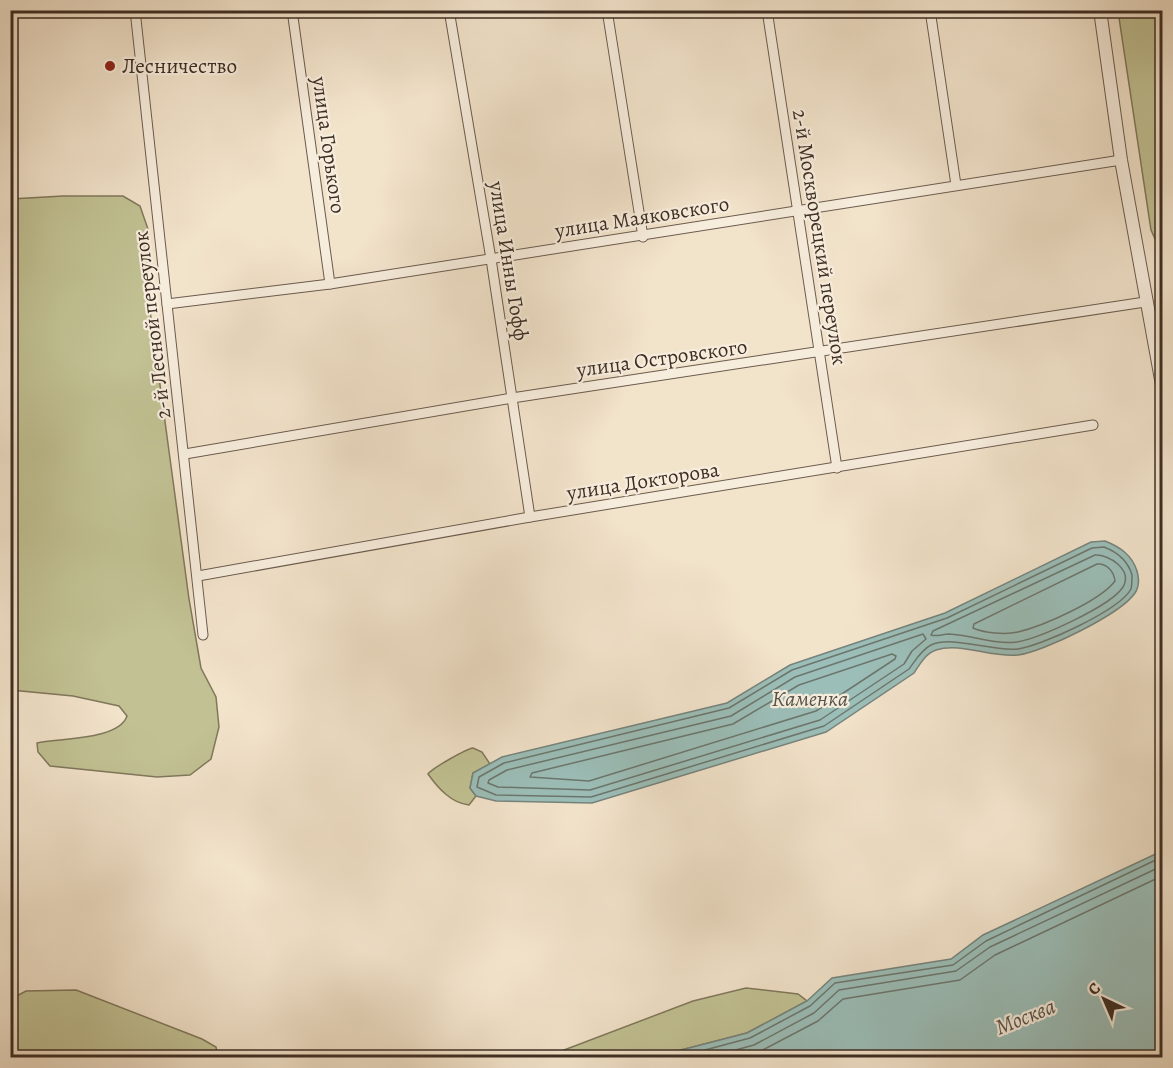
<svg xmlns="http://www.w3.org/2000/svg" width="1173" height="1068" viewBox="0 0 1173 1068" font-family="Alegreya,serif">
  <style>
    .green { fill: #c1c193; stroke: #80785c; stroke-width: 1.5 }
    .water { fill: #9bbeb8; stroke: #76847d; stroke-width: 1.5 }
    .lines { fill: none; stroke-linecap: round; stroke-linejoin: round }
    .shore { stroke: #6c766e; stroke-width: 1.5 }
    .minor-casing { stroke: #6b5b4e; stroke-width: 11 }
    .tertiary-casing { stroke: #6b5b4e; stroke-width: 14 }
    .minor { stroke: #f7eddd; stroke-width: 9 }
    .tertiary { stroke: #f7eddd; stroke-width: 12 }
    .poi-dot { fill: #8f2418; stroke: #f7eddd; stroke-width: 2 }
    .labels { text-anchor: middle; stroke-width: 4.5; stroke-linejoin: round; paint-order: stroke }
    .poi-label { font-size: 21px; fill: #3e2e24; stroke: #f7eddd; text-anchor: start }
    .street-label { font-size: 21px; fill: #3e2e24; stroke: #f7eddd }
    .water-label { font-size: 22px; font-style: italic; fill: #555249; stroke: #f7eddd }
  </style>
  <rect width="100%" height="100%" fill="#f2e3cb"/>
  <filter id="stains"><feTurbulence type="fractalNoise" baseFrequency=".00333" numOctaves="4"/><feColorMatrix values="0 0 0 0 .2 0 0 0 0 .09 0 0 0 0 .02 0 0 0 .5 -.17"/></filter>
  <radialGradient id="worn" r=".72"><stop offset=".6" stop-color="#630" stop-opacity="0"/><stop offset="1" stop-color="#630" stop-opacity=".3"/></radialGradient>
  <g class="green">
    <path d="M1118,11h40l4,25v218l-11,-24z"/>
    <path d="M63,196h60l17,10 9,26 -1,64 41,303 12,69 15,29 3,30 -8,32 -21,16 -33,2 -107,-11 -12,-14 -1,-9c23,-5 82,-3 90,-27l-8,-10 -46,-10 -62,-6v-491z"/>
    <path d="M473,748l9,4 8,12 -17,9 -3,15 6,8 -7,9c-18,-2 -31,-17 -41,-31 3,-5 38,-25 45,-26z"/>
    <path d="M746,988l52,6 9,7 -60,32 -93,24 -111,1 150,-57z"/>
    <path d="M76,990l126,49 14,8 2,10h-207v-58l15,-8z"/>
  </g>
  <g class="water">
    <path d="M1105,541c15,6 27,14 32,30 2,7 2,16 -2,22 -14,21 -92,59 -117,62 -27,3 -57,-13 -82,-5 -11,4 -16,14 -22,23l-88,59 -234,71 -96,-2 -20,-5 -6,-8 3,-15 29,-16 225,-54 63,-38 155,-52 146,-71z"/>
    <path d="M1162,851v206h-508l93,-24 60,-32 25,-23 119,-19 32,-24z"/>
  </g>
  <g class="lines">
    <g class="shore">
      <path d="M1104,547c13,5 24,14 28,28 0,4 0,10 -1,14 -11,21 -90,57 -113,60 -26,3 -65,-14 -87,-4 -10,5 -16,16 -22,24l-85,57 -233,71 -95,-2 -19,-8 2,-10 25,-14 225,-55 63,-38 155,-52 145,-70z"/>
      <path d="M1095,555c14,-1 38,15 28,32 -12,19 -83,51 -106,55 -23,3 -45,-7 -68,-8 -7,0 -12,3 -18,1l2,-4z"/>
      <path d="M1097,564c10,-1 17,8 18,17 -15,20 -72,45 -97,51 -13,3 -34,1 -45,-4l1,-4z"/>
      <path d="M923,634l3,5 -14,12 -8,13 -84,56 -230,70 -92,-3 -10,-4 1,-3 18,-10 224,-54 64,-39z"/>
      <path d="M892,654l4,2 -1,3 -79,52 -227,70 -59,-4 2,-4 201,-49 66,-39z"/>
      <path d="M675,1058l75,-20 60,-32 25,-23 118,-18 33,-24 176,-84"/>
      <path d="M706,1058l48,-13 60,-32 25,-23 117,-19 34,-24 172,-81"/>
      <path d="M743,1058l14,-5 61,-32 25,-22 117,-19 35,-25 167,-79"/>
    </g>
    <defs>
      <g id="minor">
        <path d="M135,10l68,625"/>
        <path d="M292,10l38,274"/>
        <path d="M449,10l42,249 39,258"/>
        <path d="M607,10l36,227"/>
        <path d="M767,10l70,458"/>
        <path d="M930,10l26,175"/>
        <path d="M167,304l163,-20 791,-124"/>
        <path d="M185,454l327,-56 633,-96"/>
        <path d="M198,576l332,-59 563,-92"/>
      </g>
      <path id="tertiary" d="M1100,10l21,150 41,225"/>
    </defs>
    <use href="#minor" class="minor-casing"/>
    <use href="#tertiary" class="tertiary-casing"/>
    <use href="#minor" class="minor"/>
    <use href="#tertiary" class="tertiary"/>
  </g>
  <circle class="poi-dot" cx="110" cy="66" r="6"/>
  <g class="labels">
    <g class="poi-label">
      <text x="122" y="73">Лесничество</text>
    </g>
    <g class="street-label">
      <text transform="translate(329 145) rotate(82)" y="7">улица Горького</text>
      <text transform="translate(642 217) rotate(-9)" y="7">улица Маяковского</text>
      <text transform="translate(820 237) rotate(81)" y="7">2-й Москворецкий переулок</text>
      <text transform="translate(509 261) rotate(81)" y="7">улица Инны Гофф</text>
      <text transform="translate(152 325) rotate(-97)" y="7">2-й Лесной переулок</text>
      <text transform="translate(662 358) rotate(-8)" y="7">улица Островского</text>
      <text transform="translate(643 481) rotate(-9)" y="7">улица Докторова</text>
    </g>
    <g class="water-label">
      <text x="810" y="706">Каменка</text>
      <text transform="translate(1025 1016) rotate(-22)" y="8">Москва</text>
    </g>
  </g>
  <rect width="1173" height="1068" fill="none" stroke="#f2e3cb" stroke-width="36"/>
  <rect x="12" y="12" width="1149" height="1044" fill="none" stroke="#3e2e24" stroke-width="3"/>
  <rect x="18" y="18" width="1137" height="1032" fill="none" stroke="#3e2e24" stroke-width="1.5"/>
  <g transform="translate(1104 999) rotate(316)" stroke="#f7eddd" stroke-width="4.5" paint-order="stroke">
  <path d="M0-4.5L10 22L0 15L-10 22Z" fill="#3e2e24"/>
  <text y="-9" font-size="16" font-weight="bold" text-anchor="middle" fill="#3e2e24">С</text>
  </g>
  <rect width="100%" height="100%" filter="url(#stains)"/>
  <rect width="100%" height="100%" fill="url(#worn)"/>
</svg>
